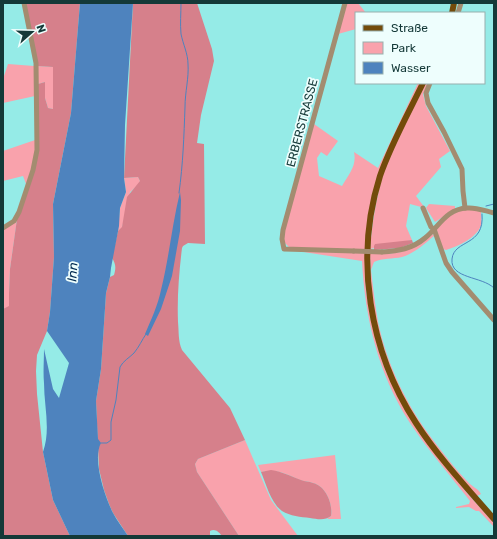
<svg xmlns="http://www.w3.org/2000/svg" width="497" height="539" viewBox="0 0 497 539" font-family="Rubik,sans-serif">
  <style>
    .green { fill: #f9a2ac }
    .forest { fill: #d6808b }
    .water { fill: #4e83be }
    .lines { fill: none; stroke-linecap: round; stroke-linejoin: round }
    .stream { stroke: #4e83be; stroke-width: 1 }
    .minor { stroke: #a38c70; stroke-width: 5 }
    .major { stroke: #734b0b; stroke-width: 6 }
    .minor-bridge { stroke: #a38c70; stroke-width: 5 }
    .labels { text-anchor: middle; stroke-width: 3.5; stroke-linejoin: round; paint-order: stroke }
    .street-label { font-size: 12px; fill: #143938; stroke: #eefefd }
    .water-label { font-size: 13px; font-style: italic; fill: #022b51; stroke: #eefefd }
  </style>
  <rect width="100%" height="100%" fill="#95ebe7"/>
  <g class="green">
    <path d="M347,3h11l8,10h-10v16l-18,5z"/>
    <path d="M8,64l26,2 1,30 -32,7v-24z"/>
    <path d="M37,66l16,1v42l-5,-1 -3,-10v-16l-7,2z"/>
    <path d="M418,83h3l-41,87 -15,100 1,21 4,26 8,32 8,23 17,34 10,17 54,70 27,30v4l-15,-16h-3l-7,-4 -13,1v-1l13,-3 1,-3c-20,-26 -42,-51 -60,-78 -32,-49 -45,-105 -48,-162l-78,-12 5,-2 -5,-5v-12l30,-106 24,17 -11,15 -6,-4 -4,6 2,18 23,10c7,-12 15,-20 12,-34l24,16z"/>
    <path d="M426,83h3l-6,11 3,12 24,45 -11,8 2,8 -25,29 9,12 -15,-4 -4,22 6,14 -42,9c2,-25 6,-50 13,-75 10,-31 28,-61 43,-91z"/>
    <path d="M38,139l-1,16 -13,36 2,-7 -3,-8 -20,5v-30z"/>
    <path d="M138,177l2,4 -1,3 -9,8 -8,36 -4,3 2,-23 6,-16 -2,-14z"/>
    <path d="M429,204l26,2v3l-20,13 -9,-14z"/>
    <path d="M461,210h16l4,2c0,4 1,9 0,13 -3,12 -24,22 -35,25l-3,-1c-2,-5 -6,-13 -6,-19 0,-8 17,-17 24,-20z"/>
    <path d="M17,219l-7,50 -1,24v14l-6,2v-79z"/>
    <path d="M433,234l1,2c-10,8 -19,17 -32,21 -9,2 -20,1 -28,5l-3,8c2,17 4,35 7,52 9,42 28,83 55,118 11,14 22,29 35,42 3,4 11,7 13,12l-4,2 -14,-16 -34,-42 -19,-28 -18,-36 -16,-52 -5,-33 -1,-35h17l14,-2z"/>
    <path d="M245,440l26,60 27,36h-59l-42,-64 -2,-8 3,-5z"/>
    <path d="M335,455l6,64h-14l4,-3c2,-12 -5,-30 -18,-33 -4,-2 -8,-1 -13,-3 -14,-6 -22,-11 -39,-8l-3,-7z"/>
  </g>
  <g class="forest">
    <path d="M23,3h57l-9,110 -18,91 1,53 -4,55 -3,19 -10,24 -1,16 1,23 6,58 10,48 17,36h-67v-227l6,-3v-13l1,-24 7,-50 20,-64 1,-71 7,-2v16l3,10 5,1v-42l-16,-1z"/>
    <path d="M133,3h64l15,46 2,12 -13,54 -4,28 7,1 1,100 -17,-1 -5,3 -1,2c-3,25 -5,49 -4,74 1,10 0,19 4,28l48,58 15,32 -47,19 -3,5 2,8 42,64h-17c-3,-4 -7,-8 -12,-5v5h-82l-15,-23 -4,-9 -5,-14 -5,-21 -3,-68 5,-32 5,-76 4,-16 4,-2c2,-7 2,-11 -2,-17l6,-27 4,-4 5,-30 13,-16 -2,-4 -14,1z"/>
    <path d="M412,240l1,3 -13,5 -26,2v-4l1,-2z"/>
    <path d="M271,470c12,2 19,6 30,10 4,2 8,1 12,3 13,3 20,21 18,33 -6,5 -14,3 -21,2 -9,-1 -20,-2 -28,-7 -11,-8 -16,-27 -21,-39z"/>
  </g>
  <g class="water">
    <path d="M80,3h53l-8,122 -1,53 2,14 -6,16 -1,18 -8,42 -1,9 -4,16 -5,76 -5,32 2,38 3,4c-9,16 4,54 12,70 4,8 10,15 15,23h-58l-17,-36 -10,-48c8,-22 1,-46 1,-69 -1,-11 0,-22 0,-34l9,40 6,9 10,-35 -22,-32 3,-19 4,-55 -1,-53 18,-91z"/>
    <path d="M180,192l1,8 -1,31 -8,45 -11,33 -13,27 -3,-2c6,-14 13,-29 16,-44 8,-32 11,-65 19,-98z"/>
  </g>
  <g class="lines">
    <g class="stream">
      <path d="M179,193c4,-29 5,-57 6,-86 0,-15 4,-29 3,-43 0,-10 -5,-20 -7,-30 -1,-10 0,-21 0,-31"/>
      <path d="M486,206l8,-2"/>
      <path d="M482,214c3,33 -28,25 -30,45 -2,20 30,17 42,29"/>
      <path d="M101,443h6l4,-3v-18l5,-22 4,-33c3,-6 9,-9 14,-14 5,-6 8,-13 12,-19"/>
    </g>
    <g class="minor">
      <path d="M345,3l-62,227 -1,9 2,10 70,2"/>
      <path d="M458,13l3,-10"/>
      <path d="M430,83l-4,10 2,10 16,29 18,37 1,22 2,17"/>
      <path d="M423,208l8,19 3,2 12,34 6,9 42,48"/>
      <path d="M3,228l11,-7 5,-9 14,-42 4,-20 -1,-87 -12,-60"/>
      <path d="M382,252c16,-1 30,-3 43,-14 14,-11 21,-29 42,-30 9,-1 18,3 27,5"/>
    </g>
    <g class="major">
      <path d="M452,13l2,-10"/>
      <path d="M423,83c-15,31 -32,61 -43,93 -26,82 -11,175 36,247 22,34 51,65 78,96"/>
    </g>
    <path class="minor-bridge" d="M354,251l28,1"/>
  </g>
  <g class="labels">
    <g class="street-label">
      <text transform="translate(302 123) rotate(-75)" y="4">ERBERSTRASSE</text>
    </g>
    <g class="water-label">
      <text transform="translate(72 272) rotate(-86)" y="5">Inn</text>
    </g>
  </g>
  <rect width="497" height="539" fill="none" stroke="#143938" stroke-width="8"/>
  <rect x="355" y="12" width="130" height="72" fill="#eefefd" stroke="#97afae"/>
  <rect x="363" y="25" width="20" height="6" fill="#734b0b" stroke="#97afae"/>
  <text x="391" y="32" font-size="12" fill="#143938">Straße</text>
  <rect x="363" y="42" width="20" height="12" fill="#f9a2ac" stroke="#97afae"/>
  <text x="391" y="52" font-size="12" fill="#143938">Park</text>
  <rect x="363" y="62" width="20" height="12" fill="#4e83be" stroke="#97afae"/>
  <text x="391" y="72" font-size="12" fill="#143938">Wasser</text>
  <g transform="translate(32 32) rotate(70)" stroke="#eefefd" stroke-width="3" paint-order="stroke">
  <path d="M0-3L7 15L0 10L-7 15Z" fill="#143938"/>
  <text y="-6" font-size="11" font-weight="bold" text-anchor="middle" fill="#143938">N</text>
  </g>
</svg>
